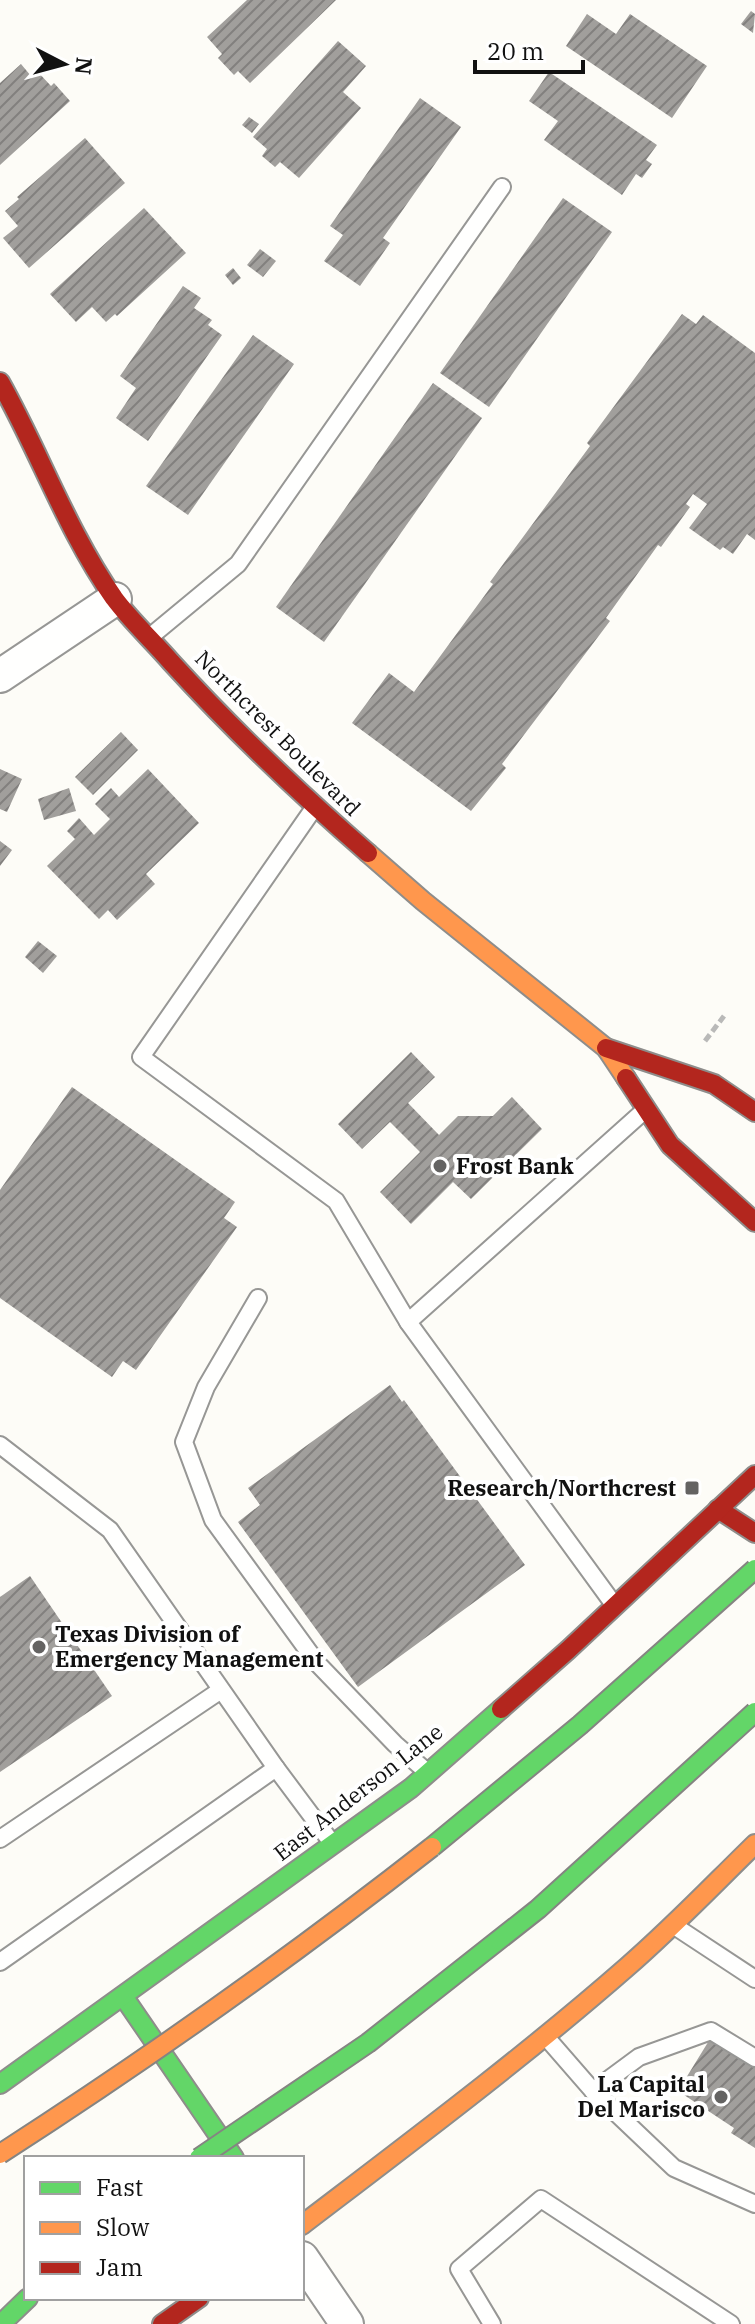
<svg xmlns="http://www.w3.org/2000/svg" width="755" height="2324" viewBox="0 0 755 2324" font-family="'IBM Plex Serif',serif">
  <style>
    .building { fill: url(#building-hatch) }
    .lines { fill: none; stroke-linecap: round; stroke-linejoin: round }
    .lane-casing { stroke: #979795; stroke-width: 20 }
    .street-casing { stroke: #979795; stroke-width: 36 }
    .fast-casing { stroke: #8e8d8b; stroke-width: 22 }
    .slow-casing { stroke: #8e8d8b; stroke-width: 22 }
    .jam-casing { stroke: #8e8d8b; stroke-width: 22 }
    .path { stroke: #b9b9b8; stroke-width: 5; stroke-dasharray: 8 4; stroke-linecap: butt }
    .lane { stroke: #fffffe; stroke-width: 16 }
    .street { stroke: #fffffe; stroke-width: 32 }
    .fast { stroke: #63d668; stroke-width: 18 }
    .slow { stroke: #ff974d; stroke-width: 18 }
    .jam { stroke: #b3261e; stroke-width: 18 }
    .fast-bridge-casing { stroke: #858482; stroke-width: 22; stroke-linecap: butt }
    .slow-bridge-casing { stroke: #858482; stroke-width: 22; stroke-linecap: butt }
    .fast-bridge { stroke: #63d668; stroke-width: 18 }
    .slow-bridge { stroke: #ff974d; stroke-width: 18 }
    .poi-dot { fill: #646362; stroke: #fff; stroke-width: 3 }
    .labels { text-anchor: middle; stroke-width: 8; stroke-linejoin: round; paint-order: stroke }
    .street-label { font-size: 22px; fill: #111; stroke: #fff }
    .poi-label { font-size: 22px; font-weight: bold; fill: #111; stroke: #fff; text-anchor: start }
  </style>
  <defs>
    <pattern id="building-hatch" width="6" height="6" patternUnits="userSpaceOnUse" patternTransform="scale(2)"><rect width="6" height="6" fill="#a19f9c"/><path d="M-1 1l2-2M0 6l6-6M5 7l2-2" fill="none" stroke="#82807e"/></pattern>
  </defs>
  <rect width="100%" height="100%" fill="#fdfcf7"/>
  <g class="building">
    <path d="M247,0h89l-86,83 -12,-12 -4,4 -16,-17 4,-4 -15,-17z"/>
    <path d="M751,11l4,3 -2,19 -12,-9z"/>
    <path d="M587,14l29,20 14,-20 77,52 -35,52 -106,-72z"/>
    <path d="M338,41l28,25 -23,26 18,16 -62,70 -19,-16 -5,5 -13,-11 5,-7 -14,-12z"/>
    <path d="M21,64l10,12 6,-5 14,15 3,-3 16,18 -70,64v-82z"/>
    <path d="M549,72l108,73 -11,15 6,4 -10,14 -6,-4 -14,21 -78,-55 14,-19 -29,-20z"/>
    <path d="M420,98l41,29 -78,111 7,5 -30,43 -36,-25 19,-26 -13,-9z"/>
    <path d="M249,117l10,7 -7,9 -10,-8z"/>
    <path d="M85,138l40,45 -96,85 -26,-30 15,-12 -13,-15 14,-12 -2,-2z"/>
    <path d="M563,198l49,34 -123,175 -49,-34z"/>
    <path d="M144,208l42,45 -69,63 -2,-2 -9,8 -14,-15 -16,15 -26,-28z"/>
    <path d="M260,249l16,12 -13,16 -16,-12z"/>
    <path d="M233,268l8,10 -8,7 -8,-10z"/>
    <path d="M183,286l18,12 -7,10 18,12 -4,5 14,10 -74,106 -32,-23 20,-30 -16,-12z"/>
    <path d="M682,314l14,10 7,-9 52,38v187l-8,-6 -14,20 -10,-7 -3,3 -31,-22 18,-24 -14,-10 -7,10 4,3 -29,40 -3,-2 -52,73 4,3 -108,143 4,4 -35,43 -119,-88 37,-50 25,19 79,-108 -3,-2 100,-136 -3,-3z"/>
    <path d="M253,335l41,29 -106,151 -42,-29z"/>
    <path d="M433,383l49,35 -158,224 -48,-35z"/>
    <path d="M121,732l17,18 -45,45 -18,-18z"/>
    <path d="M0,769l22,10 -15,33 -7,-3z"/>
    <path d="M148,769l51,54 -53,51 9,10 -38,36 -9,-10 -9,9 -52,-53 28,-27 -8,-8 12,-13 15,17 16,-16 -15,-15 16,-16 8,9z"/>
    <path d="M69,788l7,23 -32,9 -6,-21z"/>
    <path d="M0,841l12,9 -12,16z"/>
    <path d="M38,941l19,15 -14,17 -18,-16z"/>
    <path d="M411,1052l24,25 -27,26 31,32 19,-19h35l19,-19 30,32 -71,70 -18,-17 -42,42 -31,-32 40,-40 -30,-30 -28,27 -24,-25z"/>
    <path d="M72,1087l163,115 -11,16 13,9 -101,143 -13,-9 -11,16 -112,-79v-108z"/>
    <path d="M390,1385l12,17 2,-2 121,165 -167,122 -120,-165 22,-17 -12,-17z"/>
    <path d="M30,1576l82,120 -112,76v-175z"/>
    <path d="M710,2039l45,28v81l-24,-15 3,-5 -56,-37z"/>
  </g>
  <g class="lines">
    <defs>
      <g id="lane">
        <path d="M151,636l87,-72 264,-377"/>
        <path d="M314,808l-173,249 195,144 72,121"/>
        <path d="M258,1298l-52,89 -22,55 29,78 104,143 78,81 32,28"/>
        <path d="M0,1445l110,85 166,238 56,75"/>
        <path d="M615,1606l-207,-284 237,-212"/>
        <path d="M0,1839l221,-149"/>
        <path d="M676,1927l79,52"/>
        <path d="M0,1962l276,-194"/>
        <path d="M546,2037l47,54"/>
        <path d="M755,2058l-44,-27 -72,26 -46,34 81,77 81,36"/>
        <path d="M492,2324l-33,-55 82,-70 190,125"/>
      </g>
      <g id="street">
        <path d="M0,676l115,-77"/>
        <path d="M302,2258l45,66"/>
      </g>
      <g id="fast">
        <path d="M123,1996l111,162"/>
        <path d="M0,2084l411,-296 90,-79"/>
        <path d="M1,2324l27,-26"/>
      </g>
      <g id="slow">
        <path d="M368,853l55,48 183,147 20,30"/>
        <path d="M302,2225c110,-84 221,-167 325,-258 45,-39 86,-82 128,-123"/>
      </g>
      <g id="jam">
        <path d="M0,382c40,71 67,149 114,216 17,23 39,43 57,64 62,68 128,131 197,191"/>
        <path d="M606,1048l108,36 41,28"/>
        <path d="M626,1078l44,67 85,77"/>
        <path d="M718,1509l37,24"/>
        <path d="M501,1709l67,-59 187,-175"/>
        <path d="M162,2324l37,-26"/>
      </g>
    </defs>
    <use href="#lane" class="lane-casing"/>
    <use href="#street" class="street-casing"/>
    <use href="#fast" class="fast-casing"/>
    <use href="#slow" class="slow-casing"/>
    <use href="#jam" class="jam-casing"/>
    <path class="path" d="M705,1041l19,-25"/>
    <use href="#lane" class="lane"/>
    <use href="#street" class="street"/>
    <use href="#fast" class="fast"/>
    <use href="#slow" class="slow"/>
    <use href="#jam" class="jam"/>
    <defs>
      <g id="fast-bridge">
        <path d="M432,1847l148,-122 175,-156"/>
        <path d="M199,2158l169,-115 170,-134 217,-197"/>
      </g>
      <path id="slow-bridge" d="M0,2154c149,-96 293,-198 432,-307"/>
    </defs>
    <use href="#fast-bridge" class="fast-bridge-casing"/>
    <use href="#slow-bridge" class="slow-bridge-casing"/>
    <use href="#fast-bridge" class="fast-bridge"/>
    <use href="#slow-bridge" class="slow-bridge"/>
  </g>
  <g class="poi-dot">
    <circle cx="440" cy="1166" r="8"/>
    <rect x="684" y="1480" width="16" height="16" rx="4"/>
    <circle cx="39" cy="1647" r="8"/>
    <circle cx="721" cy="2097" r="8"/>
  </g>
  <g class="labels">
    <g class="street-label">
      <text transform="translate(278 733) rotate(45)" y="8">Northcrest Boulevard</text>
      <text transform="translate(358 1792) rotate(-38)" y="8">East Anderson Lane</text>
    </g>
    <g class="poi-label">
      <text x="456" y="1174">Frost Bank</text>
      <text x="676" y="1496" text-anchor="end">Research/Northcrest</text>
      <text x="55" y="1642">Texas Division of<tspan x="55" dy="25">Emergency Management</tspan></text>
      <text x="705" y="2092" text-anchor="end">La Capital<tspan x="705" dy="25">Del Marisco</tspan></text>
    </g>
  </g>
  <rect x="24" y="2156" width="280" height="144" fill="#ffffff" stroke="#a0a0a0" stroke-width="2"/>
  <rect x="40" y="2182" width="40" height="12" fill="#63d668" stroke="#a0a0a0" stroke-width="2"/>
  <text x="96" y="2196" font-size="24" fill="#111111">Fast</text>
  <rect x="40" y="2222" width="40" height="12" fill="#ff974d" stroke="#a0a0a0" stroke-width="2"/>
  <text x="96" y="2236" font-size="24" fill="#111111">Slow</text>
  <rect x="40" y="2262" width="40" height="12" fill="#b3261e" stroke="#a0a0a0" stroke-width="2"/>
  <text x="96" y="2276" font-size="24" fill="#111111">Jam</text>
  <g transform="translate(64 64) rotate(96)" stroke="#ffffff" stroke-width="6" paint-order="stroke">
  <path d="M0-6L14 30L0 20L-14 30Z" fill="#111111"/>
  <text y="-12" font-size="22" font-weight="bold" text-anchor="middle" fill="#111111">N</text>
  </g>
  <path d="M475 60v12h108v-12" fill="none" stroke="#111111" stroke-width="4"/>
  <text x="487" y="60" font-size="24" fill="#111111" stroke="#ffffff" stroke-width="6" paint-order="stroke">20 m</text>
</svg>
